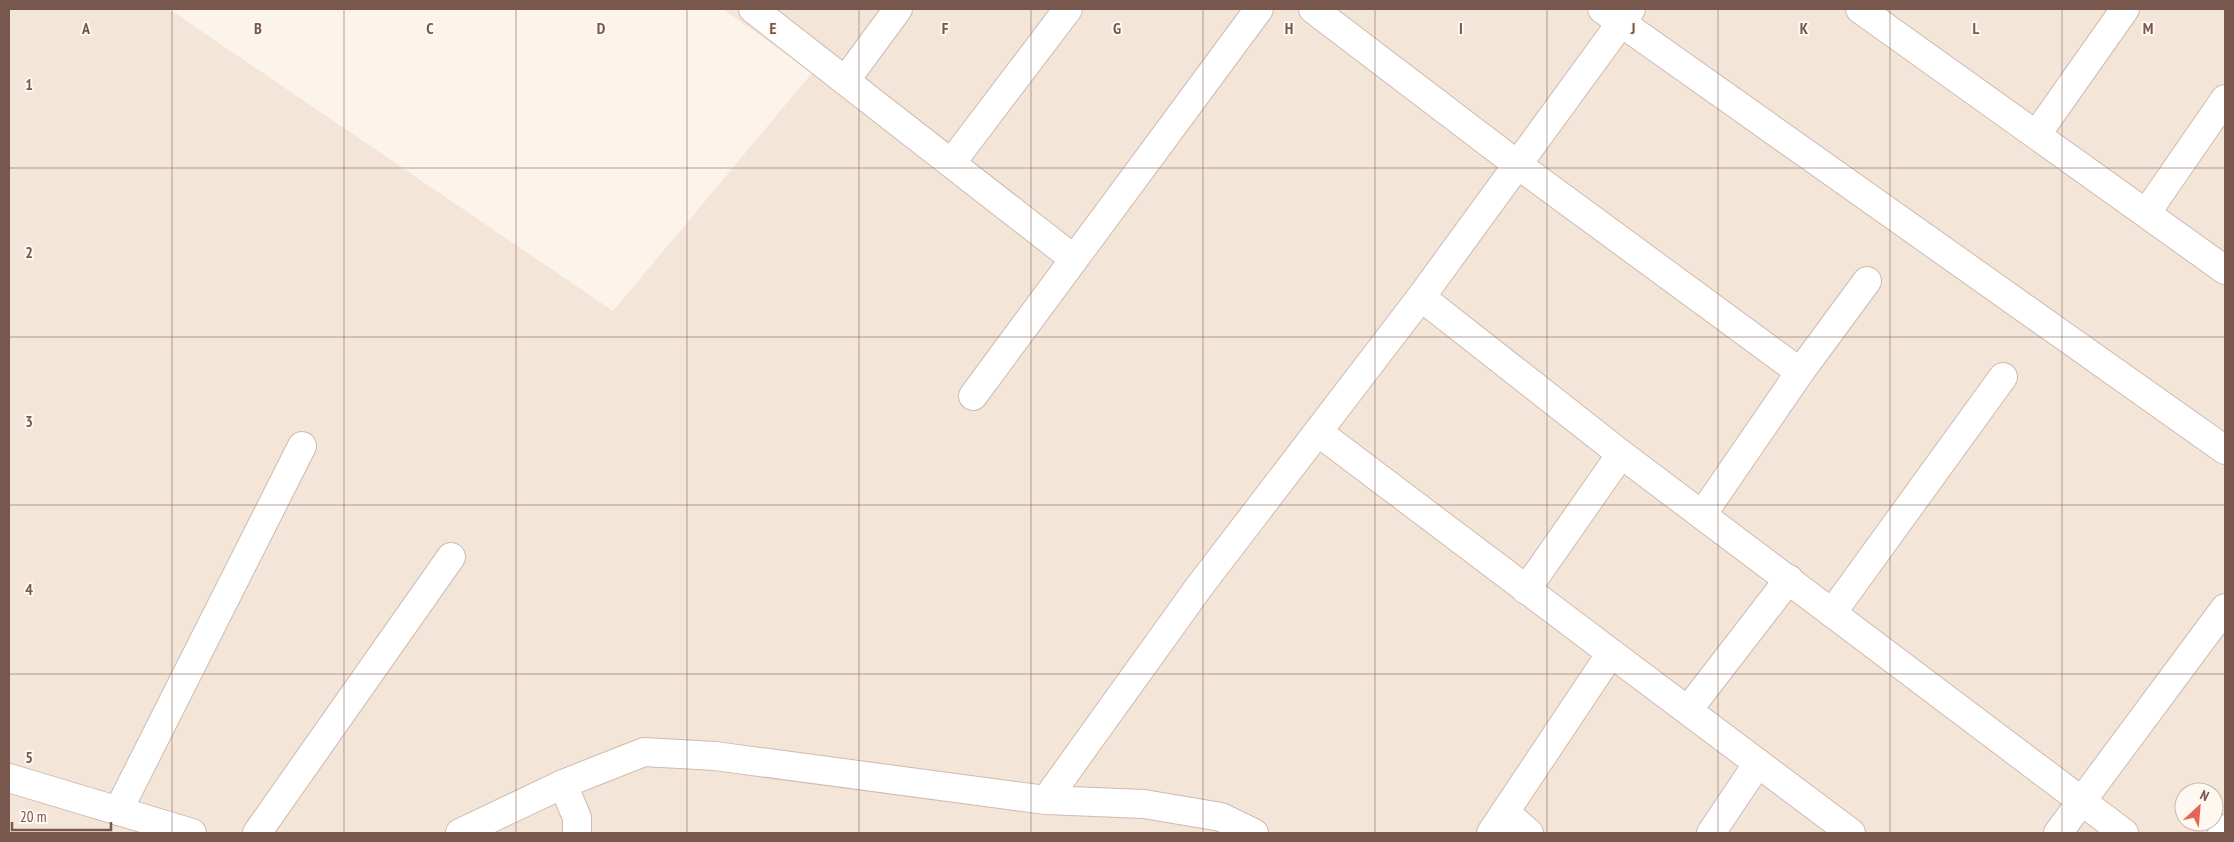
<svg xmlns="http://www.w3.org/2000/svg" width="2234" height="842" viewBox="0 0 2234 842" font-family="'PT Sans Narrow',sans-serif">
  <style>
    .residential { fill: #f4e5d9; fill-rule: evenodd }
    .lines { fill: none; stroke-linecap: round; stroke-linejoin: round }
    .minor-casing { stroke: #cfbaaf; stroke-width: 30 }
    .minor { stroke: #fff; stroke-width: 28 }
    .grid { fill: none; stroke: #78584d; stroke-width: 1; stroke-opacity: 0.55 }
    .grid-label { font-size: 16px; text-anchor: middle; font-weight: bold; fill: #78584d; stroke: #fff8f1; stroke-width: 4; stroke-linejoin: round; paint-order: stroke }
  </style>
  <rect width="100%" height="100%" fill="#fcf4ea"/>
  <path class="residential" d="M9,9h160l444,302 199,-238 -89,-64h1502v824h-2216zM2184,792h30v30h-30z"/>
  <g class="lines">
    <defs>
      <g id="minor">
        <path d="M753,9l321,250"/>
        <path d="M1313,9l205,156 282,207"/>
        <path d="M1602,9l623,441"/>
        <path d="M1860,9l365,261"/>
        <path d="M845,81l53,-72"/>
        <path d="M2037,134l88,-125"/>
        <path d="M952,162l116,-153"/>
        <path d="M2147,212l78,-113"/>
        <path d="M1421,297l200,157 503,379"/>
        <path d="M973,396l286,-387"/>
        <path d="M1318,432l293,221 -120,180"/>
        <path d="M1702,515l98,-143 67,-91"/>
        <path d="M1526,590l95,-136"/>
        <path d="M1832,613l171,-236"/>
        <path d="M1611,653l240,180"/>
        <path d="M1688,710l101,-131"/>
        <path d="M9,778l183,55"/>
        <path d="M563,784l14,34v15"/>
        <path d="M1046,800l153,-213 222,-290 210,-288"/>
        <path d="M118,811l184,-365"/>
        <path d="M1505,812l24,21"/>
        <path d="M257,833l194,-276"/>
        <path d="M460,833l103,-49 81,-32 71,4 331,44 98,4 77,13 33,16"/>
        <path d="M1711,833l47,-70"/>
        <path d="M2058,833l167,-225"/>
        <path d="M2222,833l3,-4"/>
      </g>
    </defs>
    <use href="#minor" class="minor-casing"/>
    <use href="#minor" class="minor"/>
  </g>
  <path class="grid" d="M172,9v824M344,9v824M516,9v824M687,9v824M859,9v824M1031,9v824M1203,9v824M1375,9v824M1547,9v824M1718,9v824M1890,9v824M2062,9v824M9,168h2216M9,337h2216M9,505h2216M9,674h2216"/>
  <g class="grid-label">
    <text x="86" y="34">A</text>
    <text x="258" y="34">B</text>
    <text x="430" y="34">C</text>
    <text x="601" y="34">D</text>
    <text x="773" y="34">E</text>
    <text x="945" y="34">F</text>
    <text x="1117" y="34">G</text>
    <text x="1289" y="34">H</text>
    <text x="1461" y="34">I</text>
    <text x="1633" y="34">J</text>
    <text x="1804" y="34">K</text>
    <text x="1976" y="34">L</text>
    <text x="2148" y="34">M</text>
    <text x="29" y="90">1</text>
    <text x="29" y="258">2</text>
    <text x="29" y="427">3</text>
    <text x="29" y="595">4</text>
    <text x="29" y="763">5</text>
  </g>
  <rect width="2234" height="842" fill="none" stroke="#78584d" stroke-width="20"/>
  <g transform="translate(2199 807) rotate(26)"><circle r="24" fill="#fff8f1" stroke="#c9b8af"/>
  <path d="M0-4L9 19L0 12L-9 19Z" fill="#e36553"/>
  <text y="-8" font-size="14" font-weight="bold" text-anchor="middle" fill="#78584d">N</text>
  </g>
  <path d="M12 822v8h99v-8" fill="none" stroke="#78584d" stroke-width="2.5"/>
  <text x="20" y="822" font-size="15" fill="#78584d" stroke="#fff8f1" stroke-width="4" paint-order="stroke">20 m</text>
</svg>
